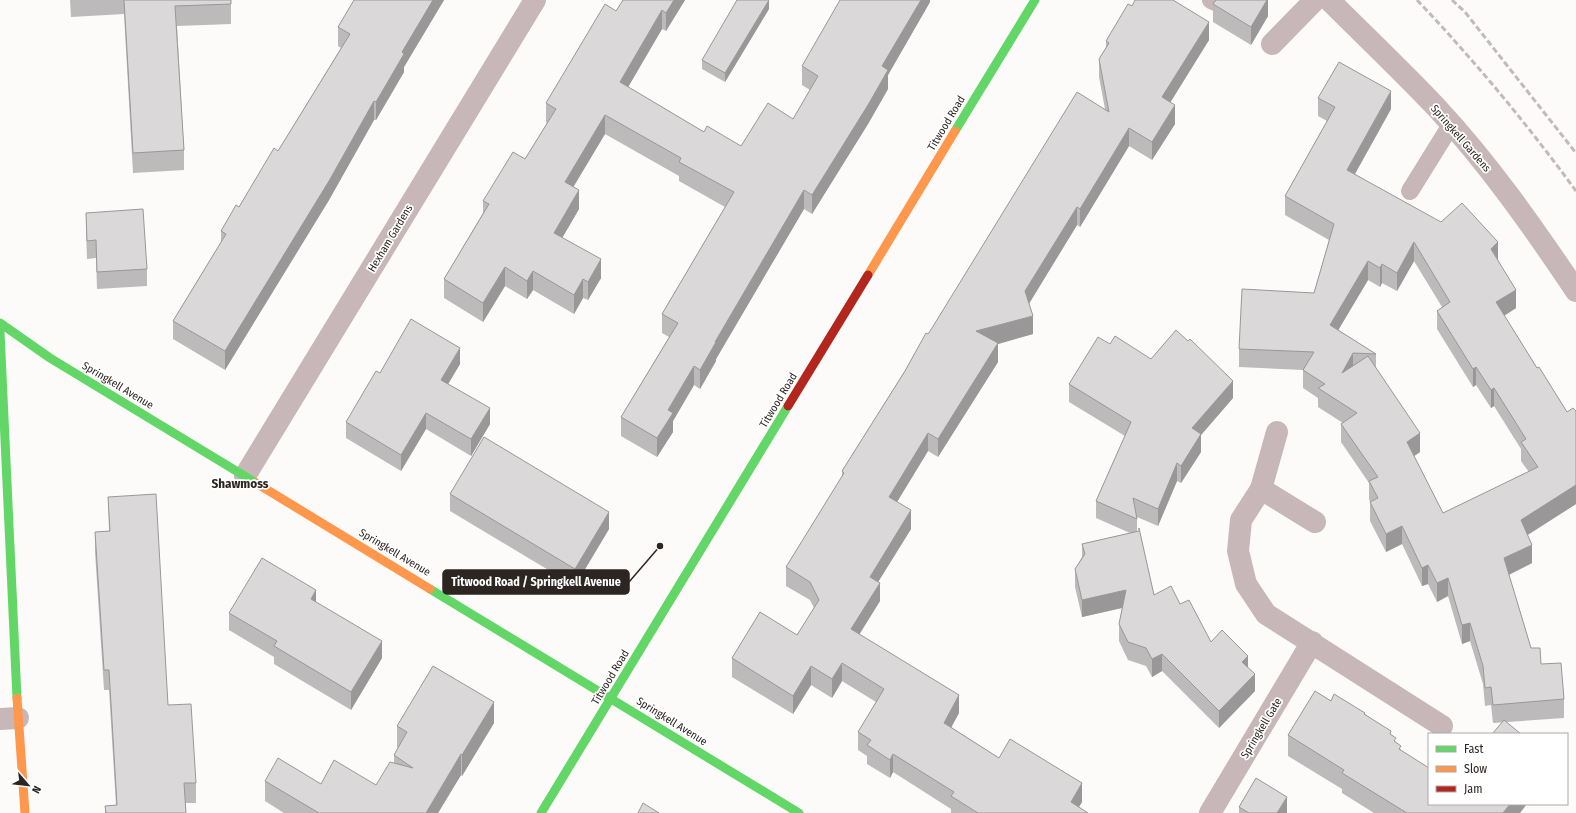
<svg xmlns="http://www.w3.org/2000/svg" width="1576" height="813" viewBox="0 0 1576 813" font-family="'Fira Sans Condensed',sans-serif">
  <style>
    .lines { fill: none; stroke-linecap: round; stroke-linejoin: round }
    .lane { stroke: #c7b7b8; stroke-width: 18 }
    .street { stroke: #c7b7b8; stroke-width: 22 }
    .fast { stroke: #63d668; stroke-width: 9 }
    .slow { stroke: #ff974d; stroke-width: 9 }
    .jam { stroke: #b3261e; stroke-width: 9 }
    .rail { stroke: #c3baba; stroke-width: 3; stroke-dasharray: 6 3; stroke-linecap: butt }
    .wall { fill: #bcbabb; fill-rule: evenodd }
    .shaded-wall { fill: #999798 }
    .building { fill: #dbd8d9; stroke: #999798; fill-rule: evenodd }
    .labels { text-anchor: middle; stroke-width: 3.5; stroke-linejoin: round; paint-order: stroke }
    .street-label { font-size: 11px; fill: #2d2522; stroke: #fff }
    .quarter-label { font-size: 13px; font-weight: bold; fill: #2d2522; stroke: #fff }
    .leader { fill: none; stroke: #2d2522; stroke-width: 1.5 }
    .callout-dot { fill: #2d2522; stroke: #fff; stroke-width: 1.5 }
    .callout { fill: #2d2522; stroke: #2d2522; stroke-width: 1.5 }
    .callout-label { font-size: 12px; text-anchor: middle; font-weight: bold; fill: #fff }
  </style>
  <rect width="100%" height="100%" fill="#fdfbf9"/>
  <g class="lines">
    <g class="lane">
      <path d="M1211,0l4,2"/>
      <path d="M1410,191l41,-66"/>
    </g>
    <g class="street">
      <path d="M1329,0c36,36 73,71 107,107 53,57 97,120 140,184"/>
      <path d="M1272,44l43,-44"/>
      <path d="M1277,432l-16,57 -20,31 -3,31 8,33 20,30 176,112"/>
      <path d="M245,476l290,-476"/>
      <path d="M1261,489l54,33"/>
      <path d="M0,719l18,-1"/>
      <path d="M1210,813l102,-171"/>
    </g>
    <g class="fast">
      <path d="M955,131l80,-131"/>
      <path d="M0,323l50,35 206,125"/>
      <path d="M0,332l17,366"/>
      <path d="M430,589l369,224"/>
      <path d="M541,813l247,-407"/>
    </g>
    <g class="slow">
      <path d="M868,275l87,-144"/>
      <path d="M256,483l174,106"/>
      <path d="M17,698l8,115"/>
    </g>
    <path class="jam" d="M788,406l80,-131"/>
    <g class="rail">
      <path d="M1417,0c57,60 110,124 159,191"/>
      <path d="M1452,0l13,12 111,141"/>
    </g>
  </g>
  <g class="wall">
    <path d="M70,0h161v24l-54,2 7,124v20l-51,3 -9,-159 -53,3z"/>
    <path d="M354,0h90l-40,67v5l-28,48h-2l-45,80 -104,170 -52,-31v-18l48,-79v-11l18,-24 39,-56 63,-103 -3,-2v-19z"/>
    <path d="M623,0h62l-19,31 -4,-2 -34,58 76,45 37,14 52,-27 17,-29 -8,-5v-19l128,-66v2l-42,73v14l-20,35 -56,90 -8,-5 -88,150v2l-16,28 -6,-4 -21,36v11l-16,25 -36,-21v-19l48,-80 -7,-4v-19l63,-107 -46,-26v-5l-74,-42 -32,53 6,22 -17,29 39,40 -13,22 -5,-2 -9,16 -41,-24 -6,9 -22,-13 -22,36 -39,-24v-19l39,-66v-12l42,-42 22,-36 -1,-1v-19l70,-92z"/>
    <path d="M1268,0v16l-17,29 -38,-23v-18z"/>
    <path d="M1132,6l77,34 -39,62 5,22 -23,36 -23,-14 -49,81 -3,-2 -48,79 4,30 -35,10v18l-60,95 -10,-6 -31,51 14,27 -33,53 2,19 -21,33 100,79 -8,14 48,31 83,44 -3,5 9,6h-137v-4l-58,-37 -3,6 -23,-14v-8l-9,-6v-18l18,-30 -34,-21 -10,17 -21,-13 -18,29 -61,-37v-19l65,-23 17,-27 -4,-8 -24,-14v-19l56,-90v-6l86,-137 177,-225 -6,-32v-18l7,-11v-7z"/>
    <path d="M769,9l-44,73 -23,-13v-9z"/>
    <path d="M1318,98l73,11 -36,65 143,86 18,48 -12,8 33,52 30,44 9,-1v93l-48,31 4,28 -23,12 22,73 33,51v19l-71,5 -2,-18 -6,1 -2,-22 -13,-43 -8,3 -14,-48 -11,6 -9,-18 -6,2 -20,-42 -16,8 -16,-31v-19l-1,-3v-16l-28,-41v-18l2,-1 -25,-16v-9l-15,-10v-18l-64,-3v-18l75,-56 15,-53 -44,-25v-19l42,-75 -9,-5zM1414,261l28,46 -5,4v18l36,58 3,-2 15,23 3,-2 27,43v12l8,11 -86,41 -29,-57 6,-4 -44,-84v-14l-38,-24 30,-50 12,7 2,-4 15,8z"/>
    <path d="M86,213l61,56v17l-50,3 -1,-31 -9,1 -1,-29z"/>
    <path d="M1110,344l41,15 82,39 -32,37v17l-20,31 -4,-2 -19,45 -21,-9v14l17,64 26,9 31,38 37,26 7,23 -36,37 -57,-57 -10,6 -6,-11 -18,-6 -9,-19v-17l3,-16 -40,9 -7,-30v-18l7,-12v-13l48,-11 -34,-15v-17l29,-65 -56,-34v-18z"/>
    <path d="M460,364l-12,20 42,40 -19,32 -45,-27 -25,42 -55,-33v-16l34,-49z"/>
    <path d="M450,494l159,35 -34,57 -125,-75z"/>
    <path d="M108,497l60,208 28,78v20h-11l1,10h-81v-7l11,-1 -7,-115h-5l-9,-138v-20l14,-1z"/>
    <path d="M316,602l66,56 -31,52 -77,-46v-7l-45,-27v-17z"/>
    <path d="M1331,701l34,13 26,21 10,15 28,54 91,9h-146l-32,-20v-4l-54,-33v-21z"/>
    <path d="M494,723l-32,53 -1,-1 -23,38h-154l-19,-12v-20l56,3 55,1 18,-22v-8l4,-7 -1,-1v-21z"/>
    <path d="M1239,807l48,6h-48z"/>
  </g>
  <g class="shaded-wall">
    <path d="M433,0h11l-40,67v5l-28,48v-18l26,-50z"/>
    <path d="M674,0h11l-19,31v-18z"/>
    <path d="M769,0v9l-44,73v-9z"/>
    <path d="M921,0h9v2l-42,73v14l-20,35 -56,90v-19l70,-129z"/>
    <path d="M1267,0h1v16l-17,29v-18z"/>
    <path d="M662,10v19l-42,72v-19z"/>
    <path d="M1209,22v18l-47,76v-19z"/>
    <path d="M1391,91v18l-44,79v-18z"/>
    <path d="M374,101v19l-45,80 -104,170v-19z"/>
    <path d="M1175,105v19l-23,36v-18z"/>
    <path d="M605,115v19l-40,67v-19z"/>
    <path d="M1129,128v18l-49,81v-18z"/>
    <path d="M579,190v19l-25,43v-19z"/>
    <path d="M804,190v19l-88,150v2l-16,28v-19l15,-28z"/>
    <path d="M1077,207v18l-52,85v-19z"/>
    <path d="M1414,242v19l-17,30v-18z"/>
    <path d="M1498,242v18l-7,-11z"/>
    <path d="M601,259v19l-13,22v-18z"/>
    <path d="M1368,261v19l-38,64v-19z"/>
    <path d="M1382,264v19l-2,4v-19z"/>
    <path d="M505,267v19l-22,36v-19z"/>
    <path d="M533,271v19l-6,9v-18z"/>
    <path d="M583,279v19l-9,16v-19z"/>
    <path d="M1516,290v18l-20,13v-19z"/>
    <path d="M1033,316v18l-35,10v18l-60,95v-18l38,-108z"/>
    <path d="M460,348v16l-19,32v-16z"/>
    <path d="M1353,353v18l-11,2z"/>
    <path d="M694,366v19l-21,36v11l-16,25v-19l11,-28z"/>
    <path d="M1476,367v18l-3,2v-18z"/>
    <path d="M1233,381v17l-32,37v17l-20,31v-17l11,-38z"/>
    <path d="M1494,388v18l-3,2v-18z"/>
    <path d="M490,408v16l-19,32v-17z"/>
    <path d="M426,413v16l-25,42v-16z"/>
    <path d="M928,433v18l-39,64v-18z"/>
    <path d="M1420,433v19l-13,9v-19z"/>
    <path d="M1177,463v18l-19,45v-17z"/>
    <path d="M1576,485v19l-55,35v-19z"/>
    <path d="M911,510v19l-41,66v-18z"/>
    <path d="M609,512v17l-34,57v-17z"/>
    <path d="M1402,526v18l-16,8v-18z"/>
    <path d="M1532,545v18l-28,14v-19z"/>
    <path d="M1428,565v19l-6,2v-18z"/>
    <path d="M1448,578v18l-11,6v-19z"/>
    <path d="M880,583v18l-29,47v-19z"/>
    <path d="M316,590v18l-5,-9z"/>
    <path d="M1126,590v17l-44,10v-17z"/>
    <path d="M1470,623v18l-8,3v-19z"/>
    <path d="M382,641v17l-31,52v-18z"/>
    <path d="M1162,654v17l-10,6v-18z"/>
    <path d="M1248,656v17l-6,-11z"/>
    <path d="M842,663v18l-10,17v-19z"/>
    <path d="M811,666v19l-18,29v-18z"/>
    <path d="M1255,674v17l-36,37v-17z"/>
    <path d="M959,695v18l-15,28v-18z"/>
    <path d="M494,702v21l-32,53v-21z"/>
    <path d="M461,754v21l-23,38h-12z"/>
    <path d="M893,754v18l-3,6v-18z"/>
    <path d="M1082,783v19l-7,11 -4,-11z"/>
    <path d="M1287,797v16h-10z"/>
    <path d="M1510,804h17l-7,9h-17z"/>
  </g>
  <g class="building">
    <path d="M124,0h107v4l-56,2 9,144 -51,3z"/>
    <path d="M354,0h79l-31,52 2,2 -28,48 -2,-1 -45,80 -104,170 -52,-30 53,-87 -5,-3 15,-26 3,2 35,-59 4,3 72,-117 -12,-7z"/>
    <path d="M623,0h51l-8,13 -4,-3 -42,72 84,50 3,-6 34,20 27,-43 25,16 25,-43 -16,-10 38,-66h81l-39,66 6,4 -20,35 -56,90 -8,-5 -89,152h1l-16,28 -6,-4 -26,44 5,3 -16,25 -36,-21 57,-94 -16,-9 72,-122 -55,-30 2,-4 -76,-43 -40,67 14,8 -25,43 47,26 -13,23 -5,-3 -9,16 -41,-24 -6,10 -22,-14 -22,36 -39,-24 45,-75 -6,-3 30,-49 12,7 31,-50 -10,-6 59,-99 11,7z"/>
    <path d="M737,0h32l-44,73 -23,-13z"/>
    <path d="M1135,0h38l36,22 -47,75 13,8 -23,37 -23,-14 -49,81 -3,-2 -52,84 8,25 -57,15 22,12 -60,96 -10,-6 -39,64 22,13 -41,67 10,6 -29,46 108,66 -15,28 55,35 11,-19 72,44 -11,19 17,11h-110l-27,-17 3,-4 -61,-38 -3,6 -23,-15 4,-5 -13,-8 26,-43 -42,-26 -10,16 -21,-13 -18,30 -61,-38 28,-46 37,23 22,-35 -9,-18 -24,-15 58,-94 -2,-2 63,-100 21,-38 2,1 4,-6 145,-236 32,20 -10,-53 10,-16 -3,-2 22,-37 4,2z"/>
    <path d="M1216,0h51l-16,27 -38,-23z"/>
    <path d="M1339,62l52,29 -44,79 94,52 21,-19 36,39 -7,7 25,41 -20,12 41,66 2,-1 28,45 6,-4 3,3v75v-1l-55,35 11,25 -28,13 27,90h9l1,16 20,-1 3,36 -71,6 -2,-18 -6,1 -2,-22 -13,-43 -8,2 -14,-47 -11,5 -9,-18 -6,3 -20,-42 -16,8 -16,-32 8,-4 -9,-17 9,-4 -37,-53 16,-11 -39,-25 7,-4 -22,-14 11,-18 -75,-3 3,-60 72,4 20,-69 -49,-28 50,-89 -17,-9zM1414,242l36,60 -13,9 36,58 3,-2 15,23 3,-2 32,51 -5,3 17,25 -95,46 -36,-71 13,-9 -52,-77 -26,17 11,-20 23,1 -46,-29 38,-64 12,7 2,-4 15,9z"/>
    <path d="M143,209l4,60 -50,3 -1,-32 -9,1 -1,-28z"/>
    <path d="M411,319l49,29 -19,32 49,28 -19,31 -45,-26 -25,42 -55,-33 30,-51 4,2z"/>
    <path d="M1176,330l12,11 2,-2 43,42 -41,47 9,6 -20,32 -4,-3 -19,46 -25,-11 4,21 -41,-18 35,-79 -62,-38 29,-47 12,7 5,-8 36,23z"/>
    <path d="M484,437l125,75 -34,57 -125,-75z"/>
    <path d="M156,494l12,211 23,-1 5,79h-12l2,30h-80l-1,-7 12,-1 -8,-135h-5l-9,-138 15,-1 -2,-34z"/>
    <path d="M1139,528l15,67 17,-9 9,18 9,-4 22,42 11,-12 26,26 -6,6 13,12 -36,37 -57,-57 -10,5 -6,-11 -18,-6 -9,-18 7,-34 -44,10 -7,-31 10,-15 -3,-10 57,-13z"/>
    <path d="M262,558l54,32 -5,9 71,42 -31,51 -77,-46 3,-5 -48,-28z"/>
    <path d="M433,666l61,36 -32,53 -1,-1 -35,59h-107l-54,-32 13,-23 43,26 13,-24 42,25 14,-23 23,6 -19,-13 13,-23 -10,-6z"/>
    <path d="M1315,691l16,10 3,-7 31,19 -1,1 27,17 -1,3 6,4 -2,3 7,5 -2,3 30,19v36h81l-7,9h-96l-65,-40 2,-3 -56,-35z"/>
    <path d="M1504,720l17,14h-29z"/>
    <path d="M1256,778l31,19 -10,16h-28l-10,-6z"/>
    <path d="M643,803l16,10h-21z"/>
  </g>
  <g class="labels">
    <g class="street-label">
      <text transform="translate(946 123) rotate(-59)" y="4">Titwood Road</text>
      <text transform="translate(1461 138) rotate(49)" y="4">Springkell Gardens</text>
      <text transform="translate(390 238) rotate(-59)" y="4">Hexham Gardens</text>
      <text transform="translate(118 385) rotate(31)" y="4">Springkell Avenue</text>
      <text transform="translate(778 400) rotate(-59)" y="4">Titwood Road</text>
      <text transform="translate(395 552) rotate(31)" y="4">Springkell Avenue</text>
      <text transform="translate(610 677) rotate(-59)" y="4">Titwood Road</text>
      <text transform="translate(672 721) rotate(32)" y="4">Springkell Avenue</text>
      <text transform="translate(1261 728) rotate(-59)" y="4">Springkell Gate</text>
    </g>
    <g class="quarter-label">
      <text x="240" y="488">Shawmoss</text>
    </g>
  </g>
  <path class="leader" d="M660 546L629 582"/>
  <circle class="callout-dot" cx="660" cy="546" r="4"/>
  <rect class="callout" x="443" y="570" width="186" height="24" rx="4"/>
  <g class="callout-label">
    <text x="536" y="586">Titwood Road / Springkell Avenue</text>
  </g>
  <rect x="1428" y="733" width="140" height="72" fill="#ffffff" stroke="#aba8a7"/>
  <rect x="1436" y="746" width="20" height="6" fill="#63d668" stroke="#aba8a7"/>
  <text x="1464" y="753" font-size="12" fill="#2d2522">Fast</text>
  <rect x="1436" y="766" width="20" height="6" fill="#ff974d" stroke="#aba8a7"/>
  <text x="1464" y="773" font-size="12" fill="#2d2522">Slow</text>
  <rect x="1436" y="786" width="20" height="6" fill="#b3261e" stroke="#aba8a7"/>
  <text x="1464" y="793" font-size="12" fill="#2d2522">Jam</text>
  <g transform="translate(28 785) rotate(118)" stroke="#ffffff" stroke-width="3" paint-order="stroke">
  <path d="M0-3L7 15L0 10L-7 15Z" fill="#2d2522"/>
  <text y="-6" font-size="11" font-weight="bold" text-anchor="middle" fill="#2d2522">N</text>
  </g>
</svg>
